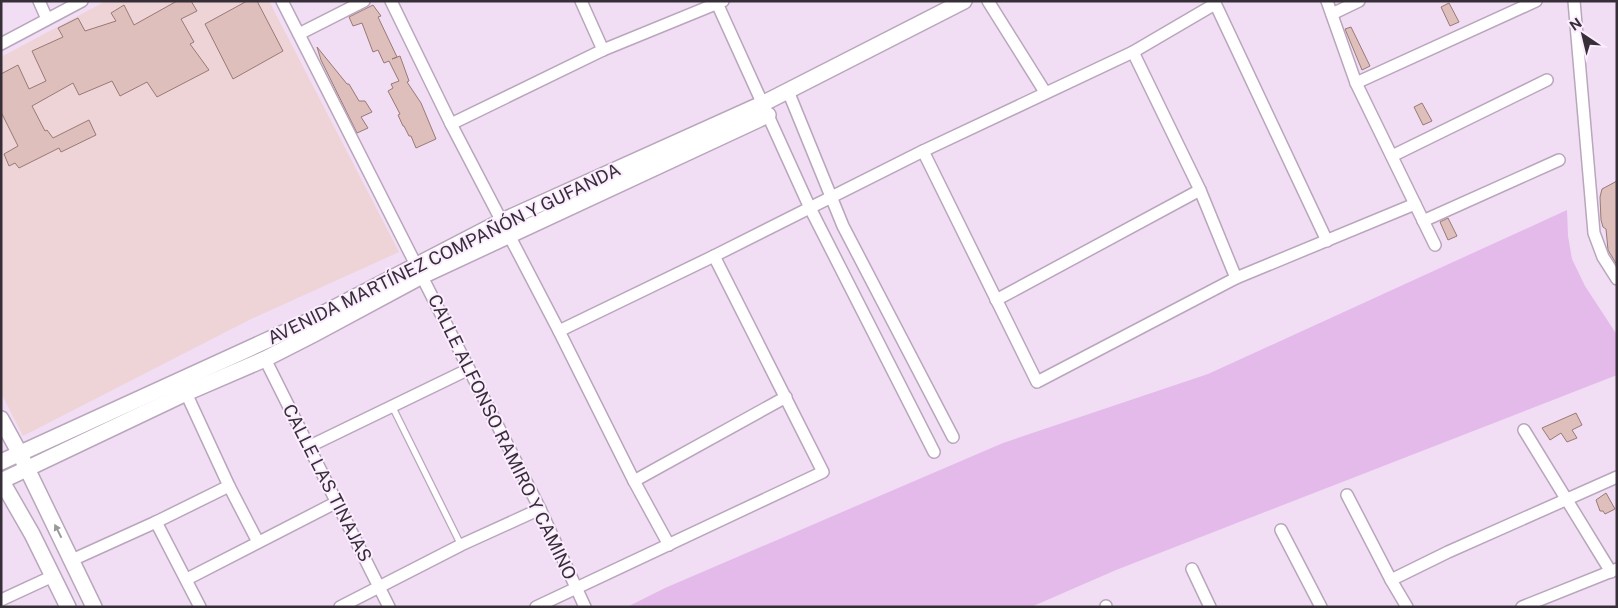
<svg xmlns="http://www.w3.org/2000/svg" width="1618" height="608" viewBox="0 0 1618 608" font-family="'Public Sans',sans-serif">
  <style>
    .education { fill: #eed4d7 }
    .green { fill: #e3baea }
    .building { fill: #dfbfbc; stroke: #977a77 }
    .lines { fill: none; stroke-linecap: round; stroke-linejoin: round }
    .lane-casing { stroke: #b9a6bc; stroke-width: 8 }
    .street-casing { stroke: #b9a6bc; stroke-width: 14 }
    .secondary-casing { stroke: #b9a6bc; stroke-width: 18 }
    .lane { stroke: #fff; stroke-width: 5.5 }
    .street { stroke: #fff; stroke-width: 11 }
    .secondary { stroke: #fff; stroke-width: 15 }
    .oneway { fill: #9b979c }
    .labels { text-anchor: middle; stroke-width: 4; stroke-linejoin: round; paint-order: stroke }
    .street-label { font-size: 18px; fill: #372f38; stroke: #fcecff }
  </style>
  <rect width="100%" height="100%" fill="#f1def4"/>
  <path class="education" d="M106,1h163l130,251 -148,67 -228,117 -22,-43v-336z"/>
  <path class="green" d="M1567,210l1,26 4,23 13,27 32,49v40l-501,195 -85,37h-404l38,-19 338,-145 205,-69z"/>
  <g class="building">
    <path d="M177,1h14l6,10 -16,8 13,23 -4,2 19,26 -52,27 -10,-15 -27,14 -8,-15 -33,14 -6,-12 -41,23 13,25 2,-1 6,8 36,-18 7,15 -35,17 -2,-4 -40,20 -4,-5 -6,3 -5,-12 14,-8 -17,-34v-38l17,-9 11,24 17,-8 -14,-30 31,-14 -5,-9 20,-10 7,13 31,-10 -5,-8 13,-8 10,20z"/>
    <path d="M247,1h10l26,50 -50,28 -28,-55z"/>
    <path d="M1449,3l10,19 -9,4 -9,-19z"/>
    <path d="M373,5l8,11 -3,1 19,40 -5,2 8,-3 9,25 -2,1 14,21 15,36 -20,9 -5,-12h-2l-5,-10h-1l-5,-11 2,-1 -12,-23 5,-3 -2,-4 8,-3 -10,-20 -5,2 -6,-13 -5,2 -11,-29 -9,3 -4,-9z"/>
    <path d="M1351,27l19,39 -8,4 -17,-41z"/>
    <path d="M317,47l30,37h2l10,17h6l7,11 -11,5 7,11 -11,5 -36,-73z"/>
    <path d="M1422,103l10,18 -9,4 -9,-18z"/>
    <path d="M1617,181v84l-9,-15 -2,-21 -3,-2 -2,-7 -1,-23 2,-8z"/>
    <path d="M1448,218l9,18 -9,4 -8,-18z"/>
    <path d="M1576,413l6,12 -10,5 5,8 -10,4 -6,-9 -11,7 -8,-12z"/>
    <path d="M1606,493l9,16 -10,5 -2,-3h-3l-4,-11z"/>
  </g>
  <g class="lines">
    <defs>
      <path id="lane" d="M392,406l69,139"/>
      <g id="street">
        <path d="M39,1l8,18"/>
        <path d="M282,1l258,508 45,98"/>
        <path d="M391,1l60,123 108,207 75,150 35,64"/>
        <path d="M581,1l22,49"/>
        <path d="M716,1l94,207 124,244"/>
        <path d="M988,1l57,91"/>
        <path d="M1214,1l113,240"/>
        <path d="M1327,1l29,82 79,162"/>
        <path d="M1574,1l20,232 9,24 14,22"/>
        <path d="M1332,14l27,-13"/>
        <path d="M299,34l65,-33"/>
        <path d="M1,44l81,-43"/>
        <path d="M1133,52l67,138 36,88"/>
        <path d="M1356,83l180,-82"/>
        <path d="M788,91l55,135 110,211"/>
        <path d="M451,124l152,-74 120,-49"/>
        <path d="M923,151l114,231 199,-104 179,-74"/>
        <path d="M1392,156l155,-76"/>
        <path d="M1423,221l136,-61"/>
        <path d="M996,300l204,-110"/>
        <path d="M559,331l155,-75 209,-105 210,-99 82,-48"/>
        <path d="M265,359l124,248"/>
        <path d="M186,393l43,93 29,56"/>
        <path d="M1524,430l87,142"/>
        <path d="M308,447l161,-78"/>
        <path d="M634,481l152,-84"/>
        <path d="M1347,495l44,85 16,27"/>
        <path d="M156,522l44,85"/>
        <path d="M1281,530l40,77"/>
        <path d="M72,560l84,-38 73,-36"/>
        <path d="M1192,569l18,38"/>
        <path d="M187,579l150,-77"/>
        <path d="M1391,580l57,-28 169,-75"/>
        <path d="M1,600l52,-24"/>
        <path d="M1106,606v1"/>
        <path d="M340,607l121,-62 79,-36"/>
        <path d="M536,607l287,-135 -109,-216"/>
        <path d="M1522,607l95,-38"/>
      </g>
      <g id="secondary">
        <path d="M1,419l18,33 75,155"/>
        <path d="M1,462l304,-139 197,-102 262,-118 200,-102"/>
        <path d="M1,480l31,54 36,73"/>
        <path d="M1,481l185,-88 79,-34 49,-25 108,-58 346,-161"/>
      </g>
    </defs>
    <use href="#lane" class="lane-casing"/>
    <use href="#street" class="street-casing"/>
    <use href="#secondary" class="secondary-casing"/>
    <use href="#lane" class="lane"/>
    <use href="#street" class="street"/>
    <use href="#secondary" class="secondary"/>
  </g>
  <defs><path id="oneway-solid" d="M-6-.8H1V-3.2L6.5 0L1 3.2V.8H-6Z" transform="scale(1.25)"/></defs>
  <use class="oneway" href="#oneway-solid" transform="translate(58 531) rotate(-117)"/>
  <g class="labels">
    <g class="street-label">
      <text transform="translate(444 254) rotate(-26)" y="6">AVENIDA MARTÍNEZ COMPAÑÓN Y GUFANDA</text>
      <text transform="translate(502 437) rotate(64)" y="6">CALLE ALFONSO RAMIRO Y CAMINO</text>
      <text transform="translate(327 483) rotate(63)" y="6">CALLE LAS TINAJAS</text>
    </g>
  </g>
  <rect width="1618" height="608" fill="none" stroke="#372f38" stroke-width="5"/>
  <g transform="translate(1583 35) rotate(325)" stroke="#fcecff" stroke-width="4" paint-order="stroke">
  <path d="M0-4L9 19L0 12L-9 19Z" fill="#372f38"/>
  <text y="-8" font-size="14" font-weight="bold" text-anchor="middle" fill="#372f38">N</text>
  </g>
</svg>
